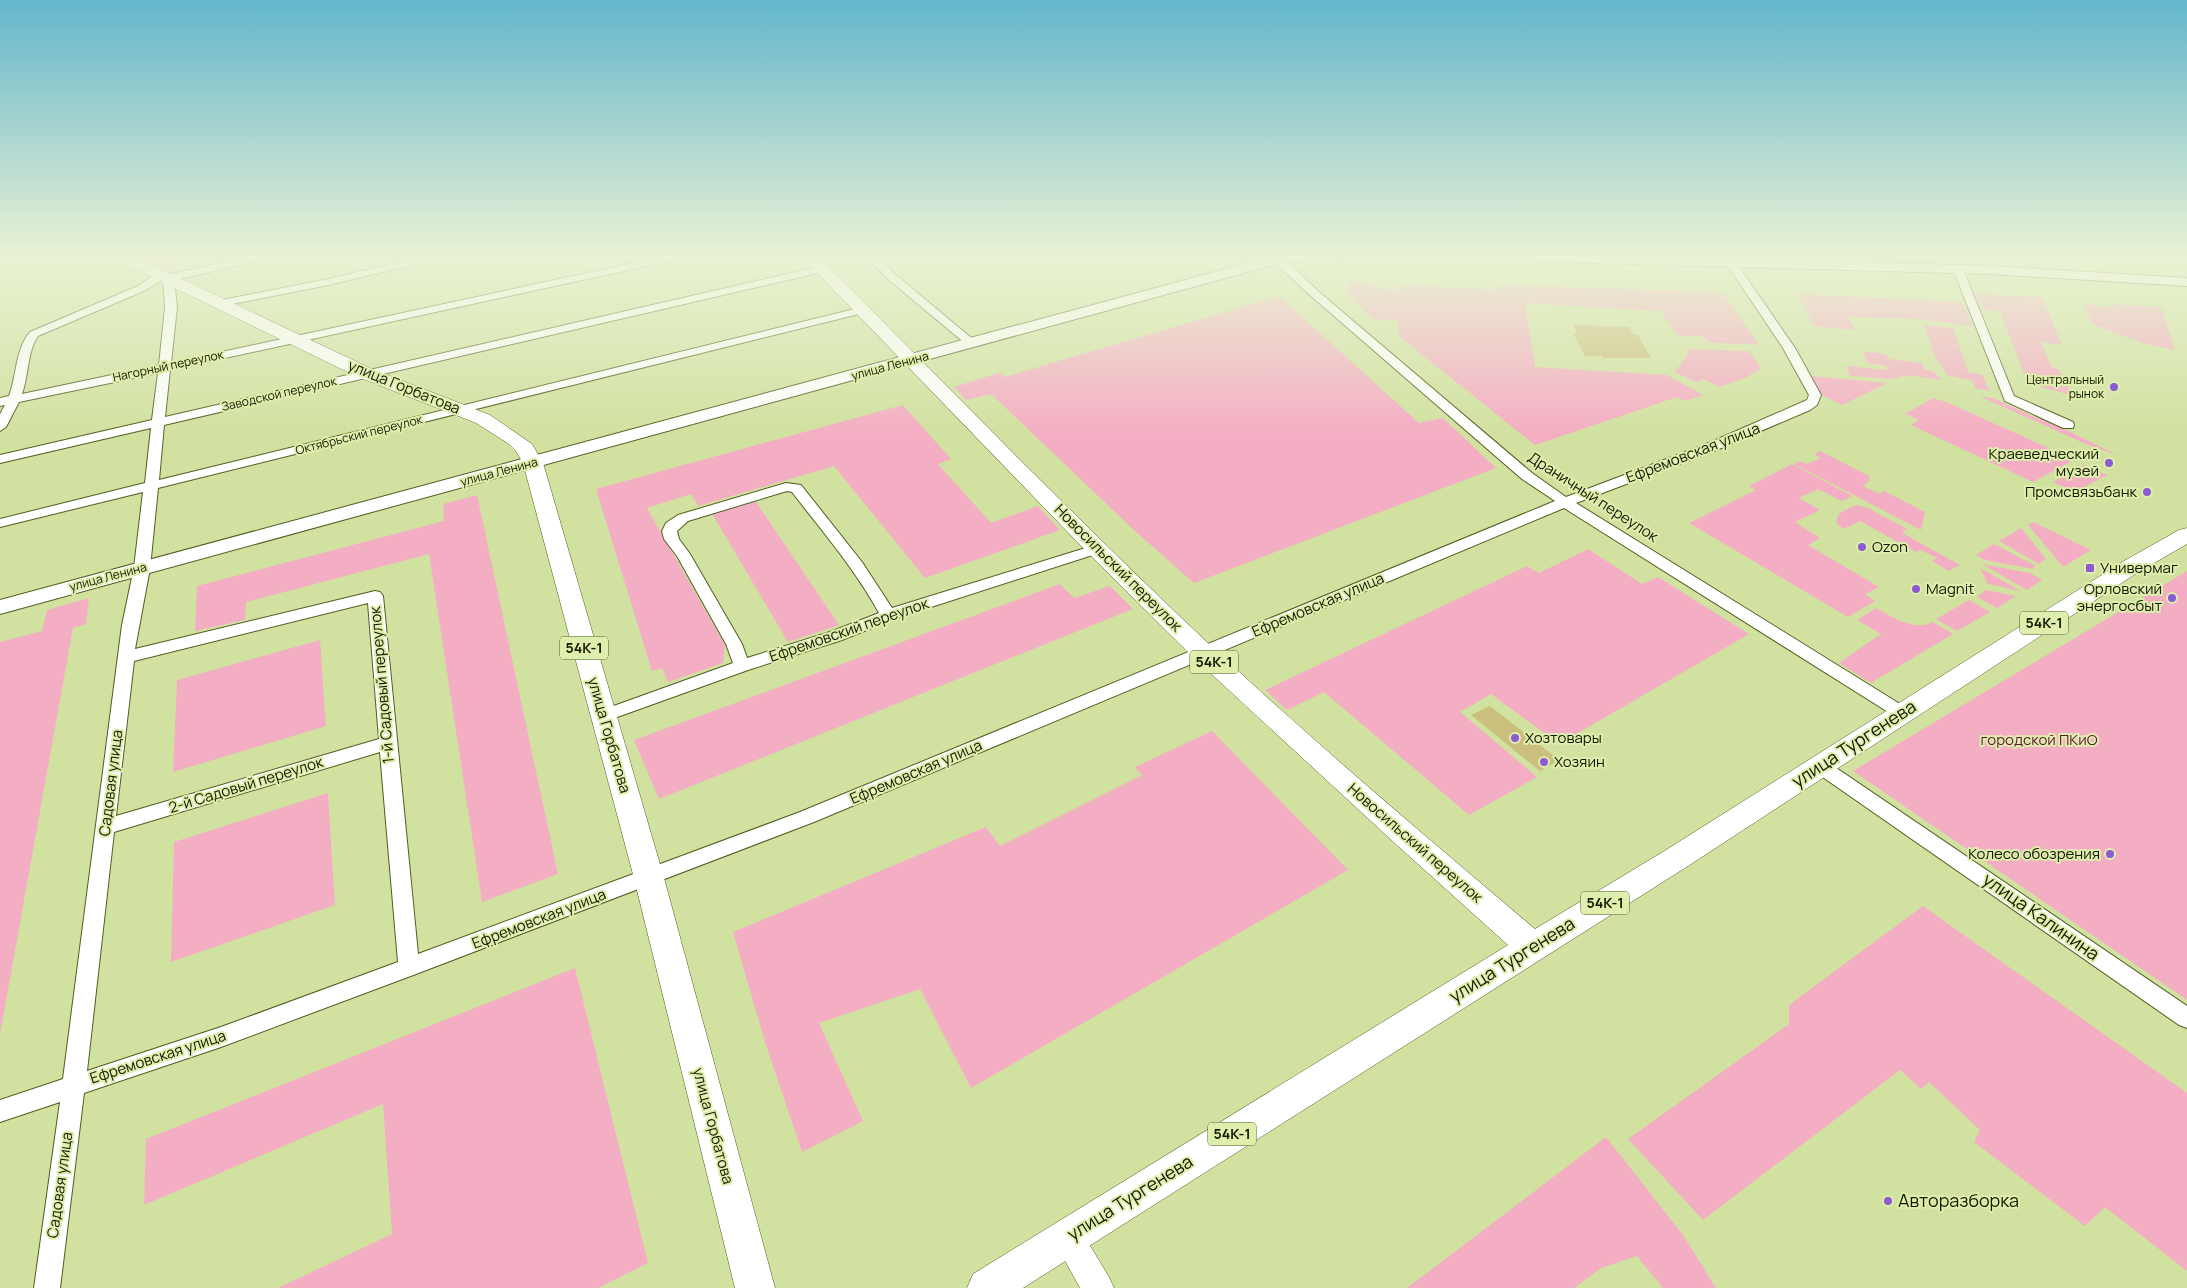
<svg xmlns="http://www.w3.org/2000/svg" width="2187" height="1288" viewBox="0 0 2187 1288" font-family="Manrope,sans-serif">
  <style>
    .green { fill: #f4aec3 }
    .building { fill: #cabf7c }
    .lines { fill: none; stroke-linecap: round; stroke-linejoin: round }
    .minor-casing { stroke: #505d1f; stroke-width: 2 }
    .tertiary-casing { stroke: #505d1f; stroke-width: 1 }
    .secondary-casing { stroke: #505d1f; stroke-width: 2 }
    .primary-casing { stroke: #505d1f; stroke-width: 1 }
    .minor { fill: #fff; fill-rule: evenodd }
    .tertiary { fill: #fff; fill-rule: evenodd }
    .secondary { fill: #fff; fill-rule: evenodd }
    .primary { fill: #fff; fill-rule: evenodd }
    .poi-dot { fill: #8c5ad3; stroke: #deeead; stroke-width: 2 }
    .labels { text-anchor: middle; stroke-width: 4; stroke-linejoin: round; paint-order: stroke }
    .far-street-label { font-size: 12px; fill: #141902; stroke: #deeead }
    .far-poi-label { font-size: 12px; fill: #141902; stroke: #deeead; text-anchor: end }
    .shield { fill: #deeead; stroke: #515935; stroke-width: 1 }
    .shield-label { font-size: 14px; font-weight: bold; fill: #141902 }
    .street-label { font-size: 15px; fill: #141902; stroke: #deeead }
    .poi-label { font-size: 15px; fill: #141902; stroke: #deeead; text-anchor: start }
    .park-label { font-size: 15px; fill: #631536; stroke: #deeead }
    .near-street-label { font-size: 18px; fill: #141902; stroke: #deeead }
    .near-poi-label { font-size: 18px; fill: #141902; stroke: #deeead; text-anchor: start }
  </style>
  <rect width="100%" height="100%" fill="#d1e1a0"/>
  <g class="green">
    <path d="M127,254h37l-2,1 13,11 -12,4z"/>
    <path d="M1348,282h24l2,6 25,2 -1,-6 99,6 1,-5 224,7 36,52 -47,-1 -10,-7 -24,-1 -17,-24 -135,-8 10,64 132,8 36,20 -18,6 -8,-4 -142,48 -135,-108 -3,-16 -24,-2 -26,-25z"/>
    <path d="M1798,294l164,8 11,24 -54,-7 -71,-2 7,13 -41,-4z"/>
    <path d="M1975,294l67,3 20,48 -21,-3 10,24 8,4 14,26 -45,-13 -28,-71 -17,-3z"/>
    <path d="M1279,296l140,127 24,-5 53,50 -302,115 -58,-51 -145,-138 -25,6 -12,-13 45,-14 6,4z"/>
    <path d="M2084,304l30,4 -2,-4 49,3 14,43 -30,-6 -53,-20z"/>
    <path d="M1924,324l29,4 15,44 15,3 6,16 -14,-3 -2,-7 -26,-6 -14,-23z"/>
    <path d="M1687,349l62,2 12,17 -14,9 -28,10 -15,-8 -8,3 -21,-10 14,-20z"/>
    <path d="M1862,351l24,3 3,5 33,4 3,7 8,1 8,9 -36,-5 -11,4 -44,-3 -4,-10 41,4v-4l-19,-3z"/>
    <path d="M1811,376l76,7 -45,22 -20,-10z"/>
    <path d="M1979,396l14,2 46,21 3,-1 77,38 -31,-11z"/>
    <path d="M1933,398l16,5 108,49 15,9 -39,21 -122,-57 8,-5 -14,-6z"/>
    <path d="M903,405l48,54 -13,5 53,59 47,-17 22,24 -135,48 -91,-112 -136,40 -7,-12 -44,14 78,137 -2,18 -55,19 -6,-14 -10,3 -56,-182z"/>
    <path d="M1820,451l49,25v5l-6,5 17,8 4,-3 41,21 -4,18 -127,-66 6,-3 7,3 14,-6 -7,-4z"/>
    <path d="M1792,464l60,32 -10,5 -24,-12 -19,9 21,12 -25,12 25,16 -12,7 71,42 -14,7 10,7 -27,16 -159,-94 67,-33 -7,-4z"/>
    <path d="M2084,465l23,10 -32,17 -22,-10z"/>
    <path d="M477,495l81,379 -76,28 -53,-348 -183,48 -1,18 -50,11 2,-45 247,-65 -1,-17z"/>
    <path d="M754,499l85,126 -51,17 -77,-130z"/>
    <path d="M1856,505l12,3 39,21 -5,4 58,32 -11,6 -17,-10 5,-3 -16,-8 -5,2 -56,-31 -16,8 -7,-5c-2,-12 9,-14 19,-19z"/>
    <path d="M2033,522l58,28 -28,17 -35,-42z"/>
    <path d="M2021,528l25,31 -7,5 -40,-23z"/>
    <path d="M1994,544l42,22 -4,3 -47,-9 -9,-5z"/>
    <path d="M1588,549l54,35 16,-7 91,57 -190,110 -68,-50 -31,18 77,65 -68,38 -145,-123 -37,18 -22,-20 262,-124 12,7z"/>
    <path d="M1982,564l48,9 12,7 -15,10z"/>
    <path d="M1980,568l41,23 -33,-7z"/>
    <path d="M2187,571v429l-334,-229z"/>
    <path d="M1060,584l14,14 36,-12 23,23 -474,190 -25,-59z"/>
    <path d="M1986,590l30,6 -19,12 -20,-11z"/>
    <path d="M89,598l-3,26 -13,4 -73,406v-392l42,-11 5,-21z"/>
    <path d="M1969,600l21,12 -33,19 -21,-12z"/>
    <path d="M1876,608c16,9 39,24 57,14l20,12 -82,49 -32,-20 42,-29 -24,-14z"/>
    <path d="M320,640l6,86 -153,46 4,-92z"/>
    <path d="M1212,731l136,139 -377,218 -51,-99 -101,34 44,98 -61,31 -37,-110 -32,-110 253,-105 14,19 142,-71 -7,-8z"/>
    <path d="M328,793l7,112 -164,57 3,-120z"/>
    <path d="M1923,906l264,187v178l-82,-64 -20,19 -111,-84 6,-12 -51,-48 -8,7 -21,-19 -197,150 -75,-81 161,-115v-19z"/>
    <path d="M575,968l73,295 -50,25h-320l114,-54 -9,-130 -239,101 2,-66z"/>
    <path d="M1606,1137l77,98 33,53h-53l-26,-32 -36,12 -27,20h-167z"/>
  </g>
  <g class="building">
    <path d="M1573,325l56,2 5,8h4l13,23h-48l-1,-2h-17l-12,-23h4z"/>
    <path d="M1490,706l69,54 -19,11 -69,-56z"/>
  </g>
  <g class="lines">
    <defs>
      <g id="minor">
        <path d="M263,254h18l-5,3 -102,23 3,27 -6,56 504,-109h18l-5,3 -518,113 -5,47 657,-151 5,3 -5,3 -658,153 -5,55 704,-173 6,3 -2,2 -709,176 -8,80 -15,81 240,-58 5,1 3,4 35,358 382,-142 755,-311 -33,-22 -211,-183 -46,-42h12l6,3 36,35 213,181 34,24 143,-54 98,-43 2,-5 -26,-47 -63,-94h10l65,94 26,47 -4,10 -7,5 -91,39 -143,54 332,206 3,4 -3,4 -6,2 -6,-2 -332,-209 -750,314 -398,152 -195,73 -137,46 -24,195h-26l26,-186 -60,20v-22l63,-21 59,-454 12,-57 9,-76 -143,35v-8l145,-36 6,-55 -151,35v-8l152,-35 6,-47 -139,29 -13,25 -6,4v-17l5,-9 -5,1v-8l9,-2c8,-21 6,-46 21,-64l108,-46 19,-13h8l1,2zM163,279l2,28 -6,58 -137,29c7,-19 5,-42 16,-58l108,-46zM368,603l11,136 -263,77 18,-155zM380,752l18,210 -177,65 -134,44 27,-239z"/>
        <path d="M435,254h17l-1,2 -123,29 -106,21 -6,-3 6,-3 106,-21z"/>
        <path d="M864,254h11l21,21 79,66 2,2 -2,2h-8l-79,-66z"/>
        <path d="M1958,266l5,3 51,127 59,26 1,3 -1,3h-10l-58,-27 -52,-132z"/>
        <path d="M786,483l15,2 61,77 30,46 200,-62h10l2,3 -2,3 -208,67 -52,21 -94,30 -139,50 -6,2 -6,-2 -3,-4 3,-4 136,-49 -7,-19 -49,-88 -13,-17 -2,-8 4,-8 12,-8zM787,491l5,1c30,39 63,77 87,121l-49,19 -83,26 -5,-14 -52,-90 -11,-15 -2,-8 11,-10z"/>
        <path d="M1820,759l6,2 361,245v22l-8,-3 -365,-254 -3,-5 3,-5z"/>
      </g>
      <path id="tertiary" d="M1067,1222l11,4 31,51 5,11h-34l-28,-51 4,-11z"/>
      <path id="secondary" d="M1291,254h272l428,12 196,12v8l-196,-12 -503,-14 -155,-1 -53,4 -1280,351v-14l1274,-344z"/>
      <g id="primary">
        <path d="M109,254h20l243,115 118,46 42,29 11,19 121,415 111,410h-40l-101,-410 -111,-415 -7,-12 -7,-7 -33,-21 -118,-46 -247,-120z"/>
        <path d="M799,254h17c130,131 259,264 394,391 105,98 215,191 325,284l131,-79 458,-289 55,-31 8,-2v16l-47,27 -452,295 -665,422h-56l6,-14 535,-329 -110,-99 -204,-188 -105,-104z"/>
      </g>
    </defs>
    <use href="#minor" class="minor-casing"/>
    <use href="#tertiary" class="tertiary-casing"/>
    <use href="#secondary" class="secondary-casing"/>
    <use href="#primary" class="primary-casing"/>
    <use href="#minor" class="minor"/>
    <use href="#tertiary" class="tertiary"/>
    <use href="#secondary" class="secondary"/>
    <use href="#primary" class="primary"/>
  </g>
  <linearGradient id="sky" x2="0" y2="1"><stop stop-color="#63b6cc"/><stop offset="0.59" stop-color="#eaf2d4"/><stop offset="1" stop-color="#eaf2d4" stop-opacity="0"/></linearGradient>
  <rect width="2187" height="434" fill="url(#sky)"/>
  <g class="poi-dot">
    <circle cx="2114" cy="387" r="5"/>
    <circle cx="2109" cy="463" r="5"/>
    <circle cx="2147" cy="492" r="5"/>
    <circle cx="1862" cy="547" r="5"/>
    <rect x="2085" y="563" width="10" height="10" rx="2.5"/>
    <circle cx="1916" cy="589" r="5"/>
    <circle cx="2172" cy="598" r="5"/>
    <circle cx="1515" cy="738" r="5"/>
    <circle cx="1544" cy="762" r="5"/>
    <circle cx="2110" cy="854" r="5"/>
    <circle cx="1888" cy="1201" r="5"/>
  </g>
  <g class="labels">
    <g class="far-street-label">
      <text transform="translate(168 366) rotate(-12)" y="4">Нагорный переулок</text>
      <text transform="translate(890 366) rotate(-15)" y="4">улица Ленина</text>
      <text transform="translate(279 394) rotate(-13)" y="4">Заводской переулок</text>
      <text transform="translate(359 435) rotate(-14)" y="4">Октябрьский переулок</text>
      <text transform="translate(499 472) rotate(-15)" y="4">улица Ленина</text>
      <text transform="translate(108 577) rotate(-15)" y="4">улица Ленина</text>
    </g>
    <g class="far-poi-label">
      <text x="2104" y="384">Центральный<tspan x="2104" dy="14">рынок</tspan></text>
    </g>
    <g class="shield">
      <rect x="2020" y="611.5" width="48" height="23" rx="4"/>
      <rect x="560" y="636.5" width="48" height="23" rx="4"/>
      <rect x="1190" y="650.5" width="48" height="23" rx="4"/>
      <rect x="1581" y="891.5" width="48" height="23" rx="4"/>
      <rect x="1208" y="1122.5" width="48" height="23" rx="4"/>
    </g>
    <g class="shield-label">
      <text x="2044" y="628">54К-1</text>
      <text x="584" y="653">54К-1</text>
      <text x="1214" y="667">54К-1</text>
      <text x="1605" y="908">54К-1</text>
      <text x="1232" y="1139">54К-1</text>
    </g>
    <g class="street-label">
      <text transform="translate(404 387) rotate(22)" y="5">улица Горбатова</text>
      <text transform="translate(1693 453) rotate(-21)" y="5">Ефремовская улица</text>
      <text transform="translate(1593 497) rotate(33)" y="5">Драничный переулок</text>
      <text transform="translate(1118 568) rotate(45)" y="5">Новосильский переулок</text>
      <text transform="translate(1318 605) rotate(-23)" y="5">Ефремовская улица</text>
      <text transform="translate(849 630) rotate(-19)" y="5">Ефремовский переулок</text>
      <text transform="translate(382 685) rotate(-95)" y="5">1-й Садовый переулок</text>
      <text transform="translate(609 735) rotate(74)" y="5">улица Горбатова</text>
      <text transform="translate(916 772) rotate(-23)" y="5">Ефремовская улица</text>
      <text transform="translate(111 783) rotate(-83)" y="5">Садовая улица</text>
      <text transform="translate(246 785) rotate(-17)" y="5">2-й Садовый переулок</text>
      <text transform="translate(1415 843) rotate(41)" y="5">Новосильский переулок</text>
      <text transform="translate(539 919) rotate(-21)" y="5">Ефремовская улица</text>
      <text transform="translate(158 1057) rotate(-18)" y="5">Ефремовская улица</text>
      <text transform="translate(713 1126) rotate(75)" y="5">улица Горбатова</text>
      <text transform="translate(60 1185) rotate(-82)" y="5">Садовая улица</text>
    </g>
    <g class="poi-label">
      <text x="2099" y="459" text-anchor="end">Краеведческий<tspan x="2099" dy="17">музей</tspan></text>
      <text x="2137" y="497" text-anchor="end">Промсвязьбанк</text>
      <text x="1872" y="552">Ozon</text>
      <text x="2100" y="573">Универмаг</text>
      <text x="1926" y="594">Magnit</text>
      <text x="2162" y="594" text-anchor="end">Орловский<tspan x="2162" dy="17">энергосбыт</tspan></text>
      <text x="1525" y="743">Хозтовары</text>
      <text x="1554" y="767">Хозяин</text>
      <text x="2100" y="859" text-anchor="end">Колесо обозрения</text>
    </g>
    <g class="park-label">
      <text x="2039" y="745">городской ПКиО</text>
    </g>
    <g class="near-street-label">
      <text transform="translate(1854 744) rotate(-33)" y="6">улица Тургенева</text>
      <text transform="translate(2041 917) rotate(35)" y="6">улица Калинина</text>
      <text transform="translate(1512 960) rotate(-32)" y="6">улица Тургенева</text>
      <text transform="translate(1130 1198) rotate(-32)" y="6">улица Тургенева</text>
    </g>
    <g class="near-poi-label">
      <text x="1898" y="1207">Авторазборка</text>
    </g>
  </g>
</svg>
